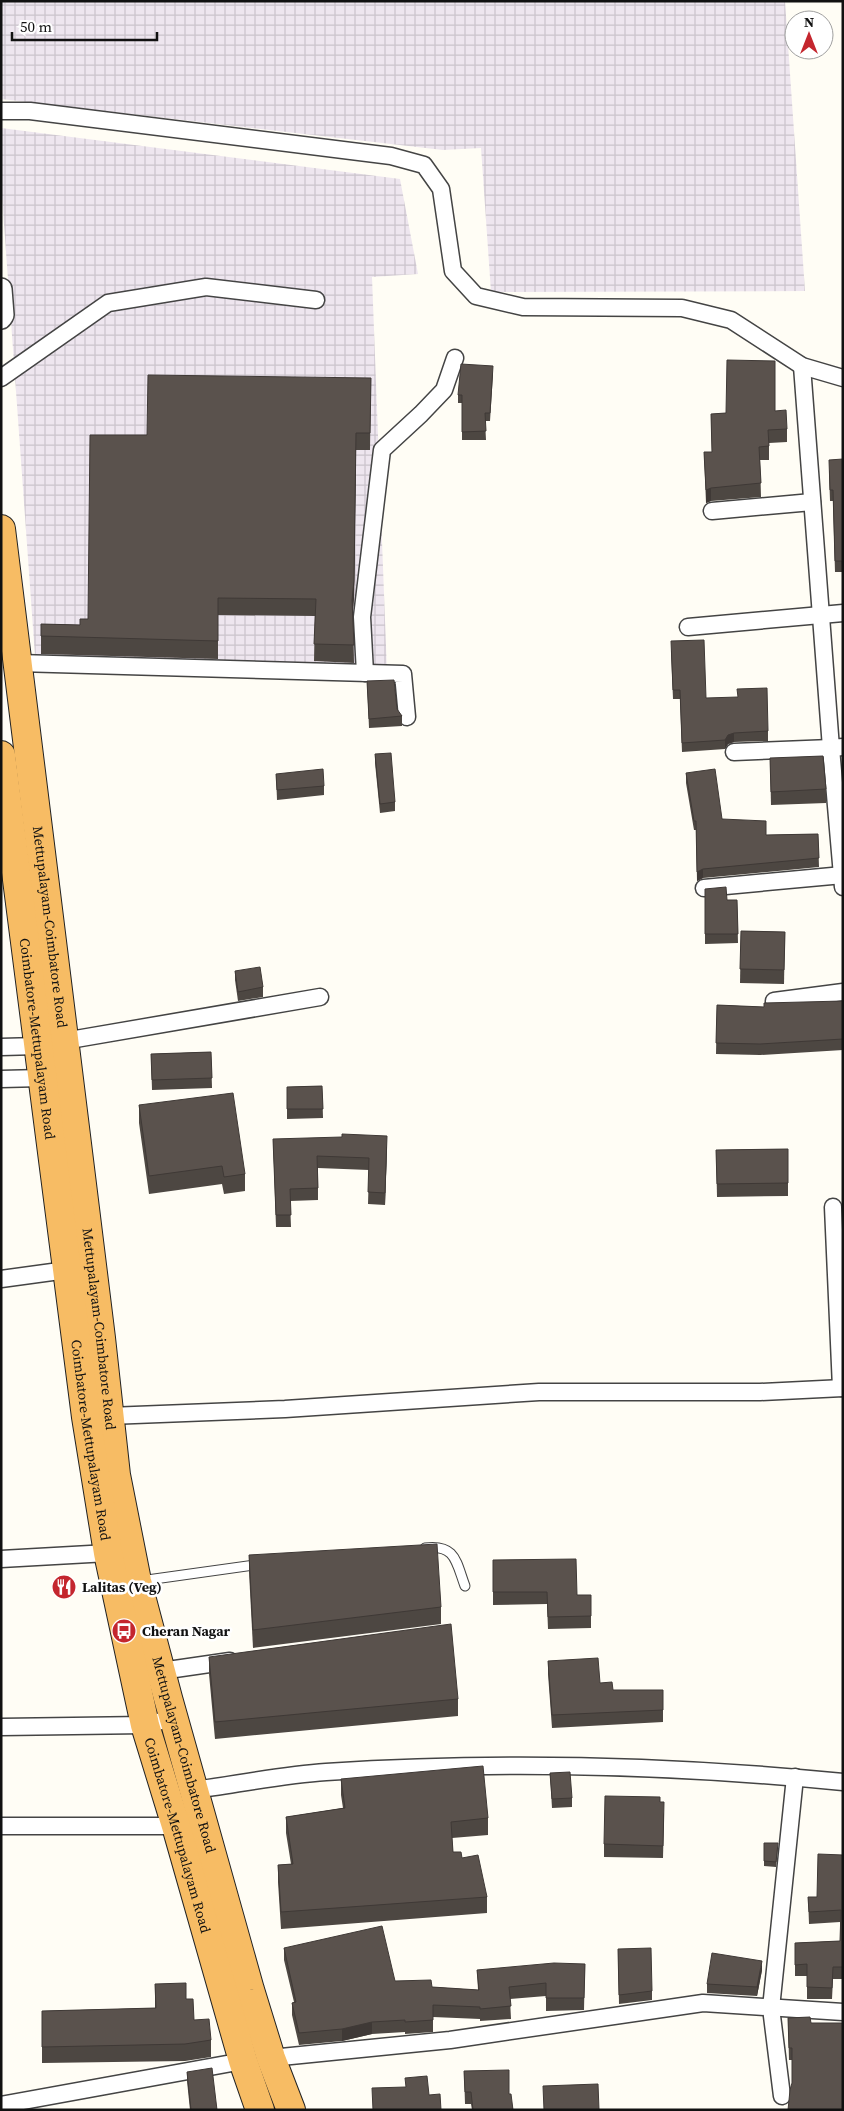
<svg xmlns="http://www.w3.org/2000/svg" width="844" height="2111" viewBox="0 0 844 2111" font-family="'Source Serif 4',serif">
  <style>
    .industrial { fill: url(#industrial-grid) }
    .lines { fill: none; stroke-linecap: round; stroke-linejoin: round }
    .service-casing { stroke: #444; stroke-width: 11 }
    .minor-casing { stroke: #444; stroke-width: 19 }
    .tertiary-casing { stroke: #444; stroke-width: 24 }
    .trunk-casing { stroke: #222; stroke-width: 30 }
    .service { stroke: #fff; stroke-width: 9 }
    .minor { stroke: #fff; stroke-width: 16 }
    .tertiary { stroke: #fff; stroke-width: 21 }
    .trunk { stroke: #f7bc64; stroke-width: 28 }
    .wall { fill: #4d4742 }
    .shaded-wall { fill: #3f3936 }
    .building { fill: #5a524d; stroke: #3f3936 }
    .labels { text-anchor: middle; stroke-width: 5; stroke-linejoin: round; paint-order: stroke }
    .street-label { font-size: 14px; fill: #111; stroke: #fff }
    .poi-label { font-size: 14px; font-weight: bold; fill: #111; stroke: #fff; text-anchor: start }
  </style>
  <defs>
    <pattern id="industrial-grid" width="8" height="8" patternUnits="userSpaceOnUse" patternTransform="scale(1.25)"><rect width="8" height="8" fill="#eee6ef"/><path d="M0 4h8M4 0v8" fill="none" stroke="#cbc4cc"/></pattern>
  </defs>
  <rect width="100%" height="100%" fill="#fffdf5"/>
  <g class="industrial">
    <path d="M1,1h784l20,290 -314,1 -10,-144 -38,2 -442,-51z"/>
    <path d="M1,128l399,51 18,95 -46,3 15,396 -352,-17 -34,-474z"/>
  </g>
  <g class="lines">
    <defs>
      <g id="service">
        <path d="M425,1548c31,-4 31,14 40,38"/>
        <path d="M140,1581l121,-17"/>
      </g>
      <g id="minor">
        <path d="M1,111h29l361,45 33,9 17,24 12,82 23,25 47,11 159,1 49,12 71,46 41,12"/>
        <path d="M802,366l29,382 12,-1"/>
        <path d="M1,378l107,-75 98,-16 110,13"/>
        <path d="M712,511l100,-9"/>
        <path d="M688,627l155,-14"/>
        <path d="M18,663l385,11 4,43"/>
        <path d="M365,673l-3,-56 20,-167 39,-36 23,-24 11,-32"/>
        <path d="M734,752l97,-4 12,139"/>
        <path d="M704,888l139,-13"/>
        <path d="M774,1001l69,-9"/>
        <path d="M64,1041l256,-44"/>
        <path d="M1,1047l37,-1"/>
        <path d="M1,1079l41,-1"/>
        <path d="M833,1207l8,181"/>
        <path d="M1,1279l66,-9"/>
        <path d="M109,1416l176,-7 254,-17h221l83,-4"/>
        <path d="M1,1559l107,-6"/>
        <path d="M161,1671l69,-10"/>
        <path d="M1,1727l144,-2 29,-7"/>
        <path d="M194,1790c44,-6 88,-15 132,-18 172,-11 345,-7 517,10"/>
        <path d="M1,1826h175"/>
        <path d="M271,2058l179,-18 253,-37 140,9"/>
        <path d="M782,2096l-11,-88 24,-231"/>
        <path d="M1,2105l242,-44"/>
      </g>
      <path id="tertiary" d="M1,289l2,26 -2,3"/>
      <g id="trunk">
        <path id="s1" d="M1,529l100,809 15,137 21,106 31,117 82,292 21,68 20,52"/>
        <path id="s2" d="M1,755l85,662 22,136 37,172 31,101 67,235 17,49"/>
      </g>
    </defs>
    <use href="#service" class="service-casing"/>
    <use href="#minor" class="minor-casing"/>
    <use href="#tertiary" class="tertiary-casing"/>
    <use href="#trunk" class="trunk-casing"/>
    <use href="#service" class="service"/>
    <use href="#minor" class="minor"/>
    <use href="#tertiary" class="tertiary"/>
    <use href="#trunk" class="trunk"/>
  </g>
  <g class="wall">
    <path d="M493,374l-3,47h-5l1,19h-24v-37h-4v-8z"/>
    <path d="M371,378l-1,72h-14l-2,148 -1,14 1,51 -40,-2 1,-45 -97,-1v44l-177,-5v-30l39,1 8,-6 59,-184z"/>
    <path d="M775,411l12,18v13l-18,1v17h-9l1,37 -50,4 -5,2 -2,-51h8l-1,-38z"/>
    <path d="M843,459v125l-1,-12h-7l-2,-71h-3l-1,-30z"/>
    <path d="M671,650l35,48 62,33v10l-34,1 -6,2 -3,5 -43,3 -2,-53h-7z"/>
    <path d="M367,681l35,35v10l-33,2z"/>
    <path d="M375,754l20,48v9l-15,2 -5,-50z"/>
    <path d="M770,758l56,31v14l-55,2z"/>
    <path d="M686,773l36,46 44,16 52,-1 1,33 -116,11 -6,3 -1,-51h-2l-8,-47z"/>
    <path d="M276,774l48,12v9l-47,5z"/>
    <path d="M705,889l22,11h10l1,43 -33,1z"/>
    <path d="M741,931l44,1 -1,52 -44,-1z"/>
    <path d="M235,971l28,16v10l-25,4 -3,-21z"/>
    <path d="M843,1001v49l-83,5 -44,-1 1,-49 47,2z"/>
    <path d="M211,1052l1,36 -60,2 -1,-36z"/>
    <path d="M322,1086l1,32 -36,1v-32z"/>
    <path d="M139,1105l106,69v17l-21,3 -2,-10 -73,10 -10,-71z"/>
    <path d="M273,1139l114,8 -2,58 -17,-1 1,-34 -51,-2v32l-28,1 1,26h-15z"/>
    <path d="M788,1149v47l-71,1 -1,-47z"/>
    <path d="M249,1555l192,52v17l-188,24 -4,-76z"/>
    <path d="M493,1560l84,35h14v33l-43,1 -1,-25 -54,1z"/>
    <path d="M209,1657l249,42v17l-243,23 -6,-65z"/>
    <path d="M548,1661l52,22 13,7 50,20v12l-111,6 -4,-54z"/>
    <path d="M550,1773l22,25v9l-20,1z"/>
    <path d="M341,1779l147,39v17l-36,3 1,14 9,6 25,39v16l-206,16 -3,-47v-17l13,-1 -5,-31v-16l57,-9 -2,-13z"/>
    <path d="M660,1802l4,13 -1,43 -59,-1v-13z"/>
    <path d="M764,1843l14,5 -2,19 -12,-1z"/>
    <path d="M843,1855v124h-10l-1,20h-25v-23h-12v-33l45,-2v-19l-31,2 -1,-27h9z"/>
    <path d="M284,1948l111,33 37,6 46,3 -1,-20 108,-6 -1,46 -38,1v-15l-36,3 1,20 -31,2v-2l-47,-2v15l-28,2v-2l-33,2 -30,7 -43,4 -7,-30v-12l2,-1 -10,-42z"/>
    <path d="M618,1949l34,42v9l-33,4z"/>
    <path d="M762,1970l-5,26 -50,-3v-9z"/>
    <path d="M155,1984l31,15 8,21 17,20v17l-26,4 -143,2v-52l113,-3z"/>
    <path d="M788,2018l23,5 -19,60v-23h-3z"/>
    <path d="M464,2071l45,23 4,16h-41l-1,-6h-6z"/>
    <path d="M187,2072l30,38h-27l-3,-29z"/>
  </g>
  <g class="shaded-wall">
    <path d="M356,433l-2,165 -2,19z"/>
    <path d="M711,488v13l-5,2v-13z"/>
    <path d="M734,733v9l-6,2 -3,5v-9l3,-5z"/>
    <path d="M703,869v9l-6,3v-9z"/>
    <path d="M387,1136v11l-2,58v-12z"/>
    <path d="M762,1961v9l-5,26v-9z"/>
    <path d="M372,2022v12l-30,7v-12z"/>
  </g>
  <g class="building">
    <path d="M727,360l48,1v50l11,-1 1,19 -19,1 1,16 -10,1 2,36 -50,5 -5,2 -2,-38h8l-1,-38 15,-1z"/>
    <path d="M461,364l32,2 -3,47h-5l1,18 -24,1v-37h-4z"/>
    <path d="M148,375l223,3 -1,55h-14l-2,148 -2,19 2,45 -40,-1 2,-45 -98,-1v43l-177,-5v-12l39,1v-6h8l2,-184h57z"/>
    <path d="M843,459v114l-1,-12h-7l-2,-71h-3l-1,-30z"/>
    <path d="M704,640l2,58 32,-1 -1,-8 30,-1 1,43 -34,2 -6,2 -3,5 -43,3 -2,-53h-7l-2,-49z"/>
    <path d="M394,680l3,29 5,7 -33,3 -2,-38z"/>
    <path d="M391,753l4,49 -15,2 -5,-50z"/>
    <path d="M823,756l3,33 -55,3 -1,-34z"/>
    <path d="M323,769l1,17 -47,4 -1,-16z"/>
    <path d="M715,769l7,50 44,2v14l52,-1 1,24 -116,11 -6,3 -1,-51h-2l-8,-48z"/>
    <path d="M726,887l1,13h10l1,34h-33v-45z"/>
    <path d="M741,931l44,1 -1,38 -44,-1z"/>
    <path d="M260,967l3,20 -25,5 -3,-21z"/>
    <path d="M843,1001v38l-83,5 -44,-1 1,-38 47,2v-4z"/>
    <path d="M211,1052l1,26 -60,2 -1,-26z"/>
    <path d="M322,1086l1,23h-36v-22z"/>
    <path d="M233,1093l12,81 -21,3 -2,-11 -73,10 -10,-71z"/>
    <path d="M342,1134l45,2 -2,57 -17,-1 1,-34 -52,-2 1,32 -28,1 1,26h-15l-3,-76 69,-2z"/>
    <path d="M788,1149v34l-71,1 -1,-34z"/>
    <path d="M437,1544l4,63 -188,23 -4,-75z"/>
    <path d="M576,1559l1,36h14v21l-43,1 -1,-25h-54v-32z"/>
    <path d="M451,1624l7,75 -243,23 -6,-65z"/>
    <path d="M598,1658l2,25 12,-1 1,8h50v20l-111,5 -4,-54z"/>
    <path d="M483,1766l5,52 -37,4 2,30h8l1,6 16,-3 9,42 -206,15 -3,-47 15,-1 -7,-47 59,-9 -4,-29z"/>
    <path d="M570,1772l2,26 -20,1 -2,-26z"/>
    <path d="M605,1796l55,1v5h4l-1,44 -59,-2z"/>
    <path d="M764,1843h14l-2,19 -12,-1z"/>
    <path d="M818,1854l25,1v112h-10l-1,21 -25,-1v-23l-12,1v-22l45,-2 1,-31 -32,2 -1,-15h9z"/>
    <path d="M382,1926l13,55 36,-1 1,7 47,3 -2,-20 77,-7 31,1 -1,34h-38v-15l-37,4 2,19 -31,3v-2l-47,-2v15l-28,2v-2l-33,2 -30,7 -43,4 -7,-30 4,-1 -12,-54z"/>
    <path d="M651,1948l1,43 -33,4 -1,-46z"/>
    <path d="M712,1953l50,8 -5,26 -50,-3z"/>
    <path d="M186,1983v16h7l1,21 15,-1 2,21 -26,4 -143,3v-36l114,-3 -1,-24z"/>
    <path d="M810,2017l1,6h32v87h-55l2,-20 2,-7v-35h-3l-1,-30z"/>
    <path d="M212,2068l5,42h-26l-4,-38z"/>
    <path d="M509,2070v24h2l2,16h-40l-2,-18h-6l-1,-21z"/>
    <path d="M427,2076l2,19 11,-1 1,16h-68l-1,-22 34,-1 -1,-9z"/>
    <path d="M598,2084l1,26h-55l-1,-24z"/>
  </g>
  <defs>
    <symbol id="restaurant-disc" viewBox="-11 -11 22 22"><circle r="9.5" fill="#c4262e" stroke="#fff"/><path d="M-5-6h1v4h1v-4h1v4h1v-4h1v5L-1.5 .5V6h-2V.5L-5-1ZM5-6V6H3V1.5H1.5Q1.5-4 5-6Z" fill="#fff"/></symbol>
    <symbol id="bus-disc" viewBox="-11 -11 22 22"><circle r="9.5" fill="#c4262e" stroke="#fff"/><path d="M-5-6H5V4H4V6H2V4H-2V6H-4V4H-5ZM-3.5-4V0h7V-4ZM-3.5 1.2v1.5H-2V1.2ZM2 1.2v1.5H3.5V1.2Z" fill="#fff"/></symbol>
  </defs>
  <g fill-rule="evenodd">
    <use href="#restaurant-disc" x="50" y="1573" width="28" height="28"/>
    <use href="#bus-disc" x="110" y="1617" width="28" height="28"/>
  </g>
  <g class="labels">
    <g class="street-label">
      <text dy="5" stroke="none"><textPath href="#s1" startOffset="401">Mettupalayam-Coimbatore Road</textPath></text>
      <text dy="5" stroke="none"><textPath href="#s2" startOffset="286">Coimbatore-Mettupalayam Road</textPath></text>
      <text dy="5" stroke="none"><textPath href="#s1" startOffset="806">Mettupalayam-Coimbatore Road</textPath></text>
      <text dy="5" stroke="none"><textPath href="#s2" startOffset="691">Coimbatore-Mettupalayam Road</textPath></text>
      <text dy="5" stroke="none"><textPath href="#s1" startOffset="1241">Mettupalayam-Coimbatore Road</textPath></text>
      <text dy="5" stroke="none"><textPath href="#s2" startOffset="1096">Coimbatore-Mettupalayam Road</textPath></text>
    </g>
    <g class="poi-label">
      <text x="82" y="1592">Lalitas (Veg)</text>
      <text x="142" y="1636">Cheran Nagar</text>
    </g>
  </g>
  <rect width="844" height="2111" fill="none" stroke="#111111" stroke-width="5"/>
  <g transform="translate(809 35)"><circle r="24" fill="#ffffff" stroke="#a0a0a0"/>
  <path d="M0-4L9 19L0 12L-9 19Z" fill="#c4262e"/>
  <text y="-8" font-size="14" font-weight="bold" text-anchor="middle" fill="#111111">N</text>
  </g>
  <path d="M12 32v8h145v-8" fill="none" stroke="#111111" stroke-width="2.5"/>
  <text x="20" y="32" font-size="15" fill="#111111" stroke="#ffffff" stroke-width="4" paint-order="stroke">50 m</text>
</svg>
